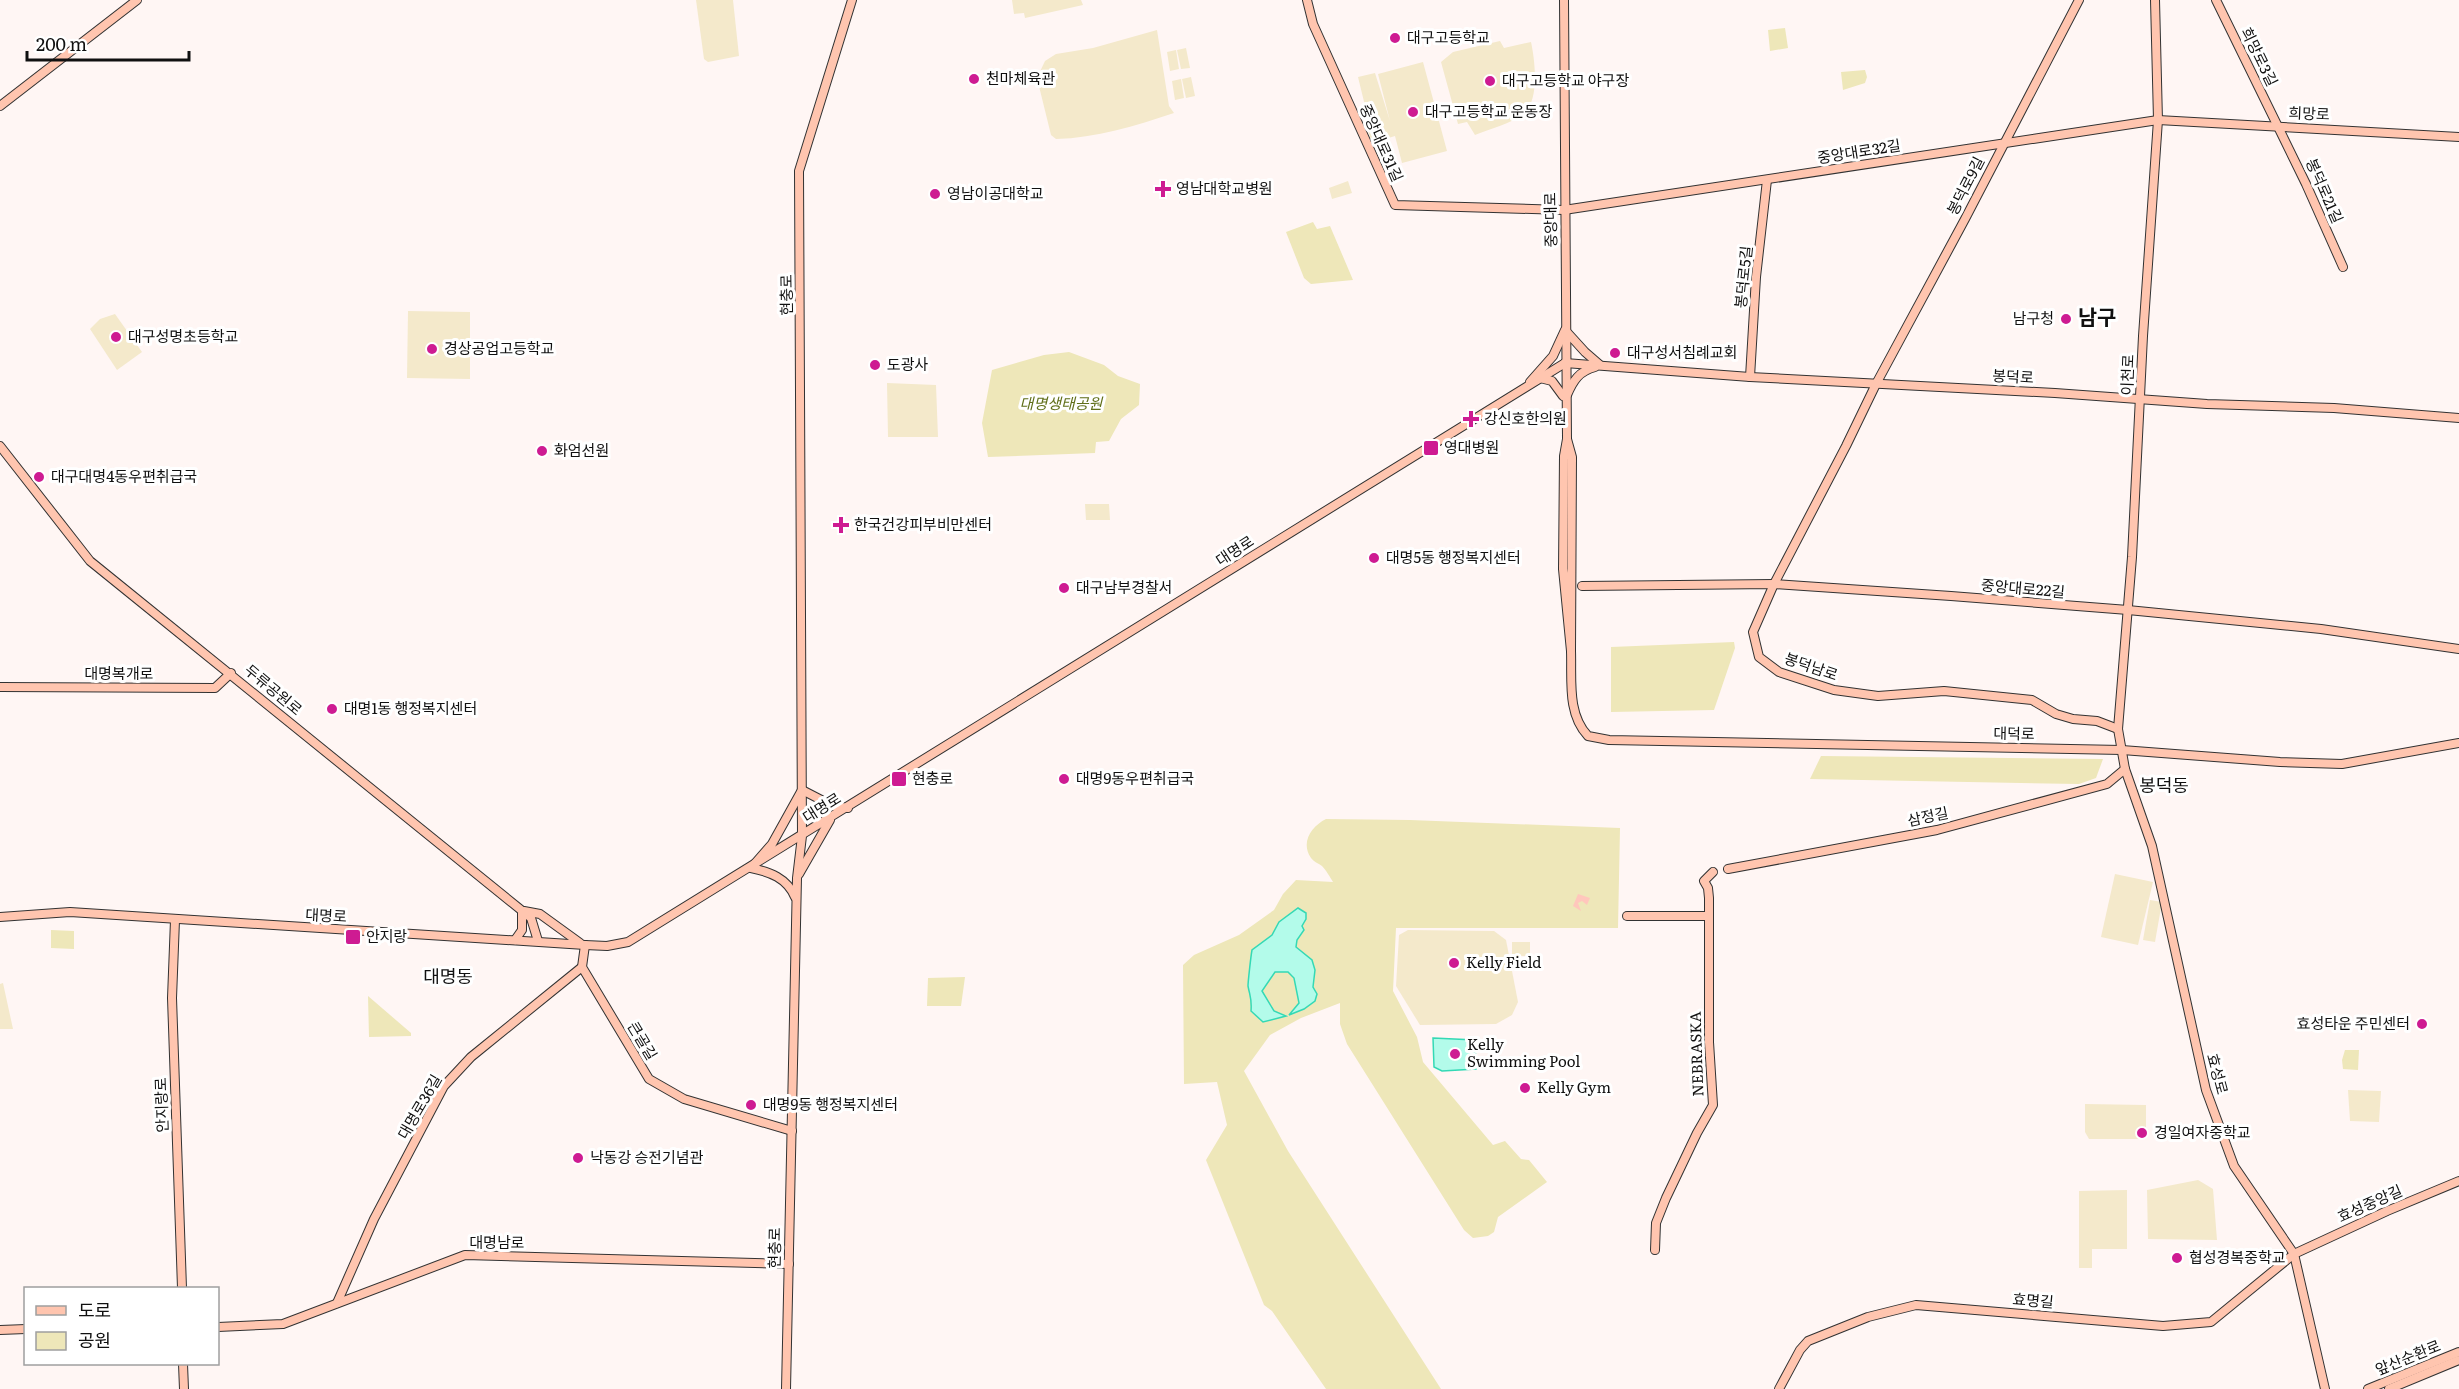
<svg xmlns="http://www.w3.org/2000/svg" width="2459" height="1389" viewBox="0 0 2459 1389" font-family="Literata,'Noto Sans KR',serif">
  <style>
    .green { fill: #eee7b9 }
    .sand { fill: #ffc7bc }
    .pitch { fill: #f4e9cb }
    .water { fill: #b3fbea; stroke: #34d9b5; stroke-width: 1.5 }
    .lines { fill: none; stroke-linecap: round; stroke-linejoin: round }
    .secondary-casing { stroke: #323232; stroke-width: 10 }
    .secondary { stroke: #ffc5af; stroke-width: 8 }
    .poi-dot { fill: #ce1b92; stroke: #fff; stroke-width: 2 }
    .labels { text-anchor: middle; stroke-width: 6; stroke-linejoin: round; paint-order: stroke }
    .poi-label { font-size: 15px; fill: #101010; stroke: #fff; text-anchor: start }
    .street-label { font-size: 15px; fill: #101010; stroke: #fff }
    .park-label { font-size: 15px; font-style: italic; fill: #606f19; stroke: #fff }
    .quarter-label { font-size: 18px; fill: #101010; stroke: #fff }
    .district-label { font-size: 21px; font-weight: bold; fill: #101010; stroke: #fff }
  </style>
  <rect width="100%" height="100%" fill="#fff6f4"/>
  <g class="green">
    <path d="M1785,28l3,20 -18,3 -2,-21z"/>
    <path d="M1865,70l2,7 -2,6 -22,7 -2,-18z"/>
    <path d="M1313,222l4,7 13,-3 23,54 -42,4 -7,-6 -18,-46z"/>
    <path d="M1069,352l35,13 14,11 22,8 -1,21 -18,14 -12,22 -13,1 -1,11 -107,4 -6,-34 10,-53 52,-15z"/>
    <path d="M1734,642l1,6 -21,62 -103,2v-65z"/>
    <path d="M1821,756l282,3 -7,19 -17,6 -269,-5z"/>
    <path d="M1326,819l84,1 210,8 -2,100h-222l-3,63 24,46 6,25 70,83 12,-4 16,18 8,1 18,22 -49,35 -4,15 -6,4 -15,2 -9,-8 -117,-186 -7,-20v-21l-39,15 -31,17 -26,36 44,80 153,238h-115l-54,-78 -8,-6 -58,-145 21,-35 -10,-43 -33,2 -1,-119 11,-10 45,-20 35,-25 9,-16 13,-14 37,2c-3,-5 -7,-12 -11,-16 -4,-3 -8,-4 -11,-8 -11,-16 1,-32 15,-39z"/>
    <path d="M51,930l23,1v18l-23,-1z"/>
    <path d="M965,977l-4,29h-34l1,-28z"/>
    <path d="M368,996l43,37v3l-42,1z"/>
    <path d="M2345,1050h14l-1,20 -15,-1 -1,-9z"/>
  </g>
  <path class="sand" d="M1578,894l12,4 -3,7 -5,-4 -4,2 3,8 -8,-5z"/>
  <g class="pitch">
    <path d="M696,0h37l6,56 -31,6 -4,-3z"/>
    <path d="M1012,0h69l2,5 -58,13 -1,-5 -10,1z"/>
    <path d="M1157,30l12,76 5,7c-39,13 -78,25 -118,26l-5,-4 -14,-57 8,-17 11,-7 37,-6z"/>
    <path d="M1500,41l4,7 27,-6c4,18 9,60 -8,72 -13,10 -33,15 -48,21l-8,-13 -9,2 -17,-62 12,-10z"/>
    <path d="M1186,48l4,20 -9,1 -4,-19z"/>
    <path d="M1176,50l3,19 -9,2 -3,-19z"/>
    <path d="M1423,62l24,89 -45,12 -7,-27 -23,7 -9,-28 4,-1 -9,-37 17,-4 15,48 -12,-47z"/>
    <path d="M1191,77l4,19 -9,2 -4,-19z"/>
    <path d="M1181,79l3,19 -9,2 -3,-19z"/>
    <path d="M1348,181l4,12 -20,6 -3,-11z"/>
    <path d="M408,311l62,1v67l-63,-1z"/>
    <path d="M115,314l27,38 -25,18 -27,-41 10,-10z"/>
    <path d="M887,383l49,2 2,52h-50z"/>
    <path d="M1085,504h24l1,16h-24z"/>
    <path d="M2115,874l38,8 -15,63 -37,-8z"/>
    <path d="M2150,900l12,2 -7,40 -12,-2z"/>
    <path d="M1408,930l86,1 12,9 12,62 -6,13 -16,9 -76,1 -24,-39 3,-51z"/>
    <rect x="1512" y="942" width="18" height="14"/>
    <path d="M3,983l10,46h-13v-45z"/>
    <path d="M2348,1090l33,1 -2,31 -29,-1z"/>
    <path d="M2085,1104l61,1v34h-57l-4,-7z"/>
    <path d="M2198,1180l15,9 4,51 -69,-1 -1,-49z"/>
    <path d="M2127,1190v59h-35v19h-13v-77z"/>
  </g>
  <g class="water">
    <path d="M1298,908l8,5v6l-4,7 2,4 -7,10 -1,7 16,13 3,10 -2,17 4,7 -2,7 -11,8 -15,6 10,-12 -5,-25 -6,-6h-13l-13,19 12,20 12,5 -23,6 -12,-11c1,-13 -1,-14 -3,-25 0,-4 3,-31 4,-36l20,-15 7,-13z"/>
    <path d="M1433,1038l42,2 1,29 -34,2 -8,-4z"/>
  </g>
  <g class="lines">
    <defs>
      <g id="secondary">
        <path d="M1307,0l6,24 82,181 169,5 594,-90 301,17"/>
        <path d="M1564,0l3,439 -3,17 -1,113 8,82 1,-194 -5,-18"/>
        <path d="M2079,0l-114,219 -89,165 -30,62 -72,138 -21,48 6,25 20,15 55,18 44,6 66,-5 88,9 24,14 17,5 24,2 21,8"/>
        <path d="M2155,0l3,120 -15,216 -11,221 -14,172 7,40 27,77 54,244 28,76 60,88 31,135"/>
        <path d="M2216,0l90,184 37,83"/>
        <path d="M0,106l137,-106"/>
        <path d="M1565,363l185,14 305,16 152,11 127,4 125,10"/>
        <path d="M1750,377l6,-100 11,-97"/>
        <path d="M1540,378l12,3 11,15"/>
        <path d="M1530,382l23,-26 12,-26 20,22 15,13"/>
        <path d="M1567,395c6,-14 12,-24 28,-28"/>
        <path d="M0,446l90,115 441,357 7,23"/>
        <path d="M1582,586l192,-2 177,12 177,14 193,19 138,20"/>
        <path d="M1571,651c1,29 -4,63 17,85l21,4 513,10 158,12 62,2 117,-21"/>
        <path d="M0,687l215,1 16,-15"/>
        <path d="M1728,869l209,-39 170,-46 18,-15"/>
        <path d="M799,874l31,-54"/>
        <path d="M795,897c-8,-19 -25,-25 -44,-29l21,-24 30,-54 31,16 15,2"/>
        <path d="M524,911l16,3 40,29"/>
        <path d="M1627,916h82"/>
        <path d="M0,917l70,-5 515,33 22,1 21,-4 937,-579"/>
        <path d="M175,920l-3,78 10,290"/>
        <path d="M515,940l7,-10v-19"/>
        <path d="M585,945l-3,22 67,112 35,20 108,32"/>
        <path d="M1655,1250l1,-27 10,-25 31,-65 16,-28 -4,-63v-144l-1,-10 -4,-7 9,-9"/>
        <path d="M337,1303l37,-84 70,-133 27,-29 111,-90"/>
        <path d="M218,1327l65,-3 182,-69 324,9"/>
        <path d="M0,1330l26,-1"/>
        <path d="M183,1364l1,25"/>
        <path d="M786,1389l11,-511 5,-42 -3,-665 53,-171"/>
        <path d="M1779,1389l21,-39 8,-9 60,-24 48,-12 247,21 48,-4 83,-68 93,-43 72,-30"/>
        <path d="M2368,1389l91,-37"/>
        <path d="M2389,1389l70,-29"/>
      </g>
    </defs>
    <use href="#secondary" class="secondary-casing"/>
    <use href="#secondary" class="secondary"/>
  </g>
  <g class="poi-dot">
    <circle cx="1395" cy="38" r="6"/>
    <circle cx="974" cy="79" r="6"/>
    <circle cx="1490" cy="81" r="6"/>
    <circle cx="1413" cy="112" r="6"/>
    <path d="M1160 180h6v6h6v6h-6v6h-6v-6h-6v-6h6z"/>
    <circle cx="935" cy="194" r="6"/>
    <circle cx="2066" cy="319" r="6"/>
    <circle cx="116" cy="337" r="6"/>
    <circle cx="432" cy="349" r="6"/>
    <circle cx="1615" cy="353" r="6"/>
    <circle cx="875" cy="365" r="6"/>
    <path d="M1468 410h6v6h6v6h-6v6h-6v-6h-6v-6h6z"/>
    <rect x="1423" y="440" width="16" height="16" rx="3"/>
    <circle cx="542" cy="451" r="6"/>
    <circle cx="39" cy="477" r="6"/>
    <path d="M838 516h6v6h6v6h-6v6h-6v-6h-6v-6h6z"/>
    <circle cx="1374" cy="558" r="6"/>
    <circle cx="1064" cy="588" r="6"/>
    <circle cx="332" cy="709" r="6"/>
    <rect x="891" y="771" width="16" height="16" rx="3"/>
    <circle cx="1064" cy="779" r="6"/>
    <rect x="345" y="929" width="16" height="16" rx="3"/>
    <circle cx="1454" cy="963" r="6"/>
    <circle cx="2422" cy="1024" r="6"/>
    <circle cx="1455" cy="1054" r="6"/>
    <circle cx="1525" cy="1088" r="6"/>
    <circle cx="751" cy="1105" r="6"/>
    <circle cx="2142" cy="1133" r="6"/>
    <circle cx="578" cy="1158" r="6"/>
    <circle cx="2177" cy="1258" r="6"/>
  </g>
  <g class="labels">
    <g class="poi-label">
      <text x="1407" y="43">대구고등학교</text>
      <text x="986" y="84">천마체육관</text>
      <text x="1502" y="86">대구고등학교 야구장</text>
      <text x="1425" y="117">대구고등학교 운동장</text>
      <text x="1176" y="194">영남대학교병원</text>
      <text x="947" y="199">영남이공대학교</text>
      <text x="2054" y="324" text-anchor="end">남구청</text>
      <text x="128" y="342">대구성명초등학교</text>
      <text x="444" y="354">경상공업고등학교</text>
      <text x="1627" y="358">대구성서침례교회</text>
      <text x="887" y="370">도광사</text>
      <text x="1484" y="424">강신호한의원</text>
      <text x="1444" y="453">영대병원</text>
      <text x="554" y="456">화엄선원</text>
      <text x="51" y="482">대구대명4동우편취급국</text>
      <text x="854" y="530">한국건강피부비만센터</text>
      <text x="1386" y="563">대명5동 행정복지센터</text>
      <text x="1076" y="593">대구남부경찰서</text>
      <text x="344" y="714">대명1동 행정복지센터</text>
      <text x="912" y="784">현충로</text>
      <text x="1076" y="784">대명9동우편취급국</text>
      <text x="366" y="942">안지랑</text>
      <text x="1466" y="968">Kelly Field</text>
      <text x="2410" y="1029" text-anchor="end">효성타운 주민센터</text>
      <text x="1467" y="1050">Kelly<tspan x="1467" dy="17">Swimming Pool</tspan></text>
      <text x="1537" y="1093">Kelly Gym</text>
      <text x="763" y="1110">대명9동 행정복지센터</text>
      <text x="2154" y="1138">경일여자중학교</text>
      <text x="590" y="1163">낙동강 승전기념관</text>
      <text x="2189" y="1263">협성경복중학교</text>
    </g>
    <g class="street-label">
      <text transform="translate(2259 57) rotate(64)" y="5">희망로3길</text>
      <text transform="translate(2309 114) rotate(2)" y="5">희망로</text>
      <text transform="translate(1381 143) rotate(66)" y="5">중앙대로31길</text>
      <text transform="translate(1859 152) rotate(-9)" y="5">중앙대로32길</text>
      <text transform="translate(1966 186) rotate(-63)" y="5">봉덕로9길</text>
      <text transform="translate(2324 191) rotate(66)" y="5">봉덕로21길</text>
      <text transform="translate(1551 220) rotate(-91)" y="5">중앙대로</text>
      <text transform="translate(1744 277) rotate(-84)" y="5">봉덕로5길</text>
      <text transform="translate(787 295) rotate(-91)" y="5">현충로</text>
      <text transform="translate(2128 375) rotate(-88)" y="5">이천로</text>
      <text transform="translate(2013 377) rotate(3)" y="5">봉덕로</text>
      <text transform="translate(1235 551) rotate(-33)" y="5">대명로</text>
      <text transform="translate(2023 589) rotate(5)" y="5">중앙대로22길</text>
      <text transform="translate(1811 667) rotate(19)" y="5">봉덕남로</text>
      <text x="119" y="679">대명복개로</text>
      <text transform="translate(273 690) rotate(40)" y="5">두류공원로</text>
      <text transform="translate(2014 734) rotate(1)" y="5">대덕로</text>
      <text transform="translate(822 808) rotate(-32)" y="5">대명로</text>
      <text transform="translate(1928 817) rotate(-12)" y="5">삼정길</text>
      <text transform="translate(326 916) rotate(3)" y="5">대명로</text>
      <text transform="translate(642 1041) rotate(59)" y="5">큰골길</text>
      <text transform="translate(1697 1054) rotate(-92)" y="5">NEBRASKA</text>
      <text transform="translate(2217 1074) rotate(75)" y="5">효성로</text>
      <text transform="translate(162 1105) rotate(-92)" y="5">안지랑로</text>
      <text transform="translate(420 1107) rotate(-60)" y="5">대명로36길</text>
      <text transform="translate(2370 1204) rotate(-24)" y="5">효성중앙길</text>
      <text x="497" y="1248">대명남로</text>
      <text transform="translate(775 1248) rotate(-89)" y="5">현충로</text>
      <text transform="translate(2033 1301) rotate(5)" y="5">효명길</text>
      <text transform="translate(2408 1358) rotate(-22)" y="5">앞산순환로</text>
    </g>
    <g class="park-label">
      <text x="1061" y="409">대명생태공원</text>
    </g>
    <g class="quarter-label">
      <text x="2164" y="792">봉덕동</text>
      <text x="448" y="983">대명동</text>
    </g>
    <g class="district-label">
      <text x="2097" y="325">남구</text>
    </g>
  </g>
  <rect x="24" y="1287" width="195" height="78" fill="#ffffff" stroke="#9f9f9f" stroke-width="1.5"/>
  <rect x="36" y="1306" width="30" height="9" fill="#ffc5af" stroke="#9f9f9f" stroke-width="1.5"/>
  <text x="78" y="1317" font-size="18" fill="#101010">도로</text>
  <rect x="36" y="1332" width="30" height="18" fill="#eee7b9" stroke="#9f9f9f" stroke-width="1.5"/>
  <text x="78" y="1347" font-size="18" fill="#101010">공원</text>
  <path d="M27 51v9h162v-9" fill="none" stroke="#101010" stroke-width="3"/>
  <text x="36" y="51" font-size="18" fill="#101010" stroke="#ffffff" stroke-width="4.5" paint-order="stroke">200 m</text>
</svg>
